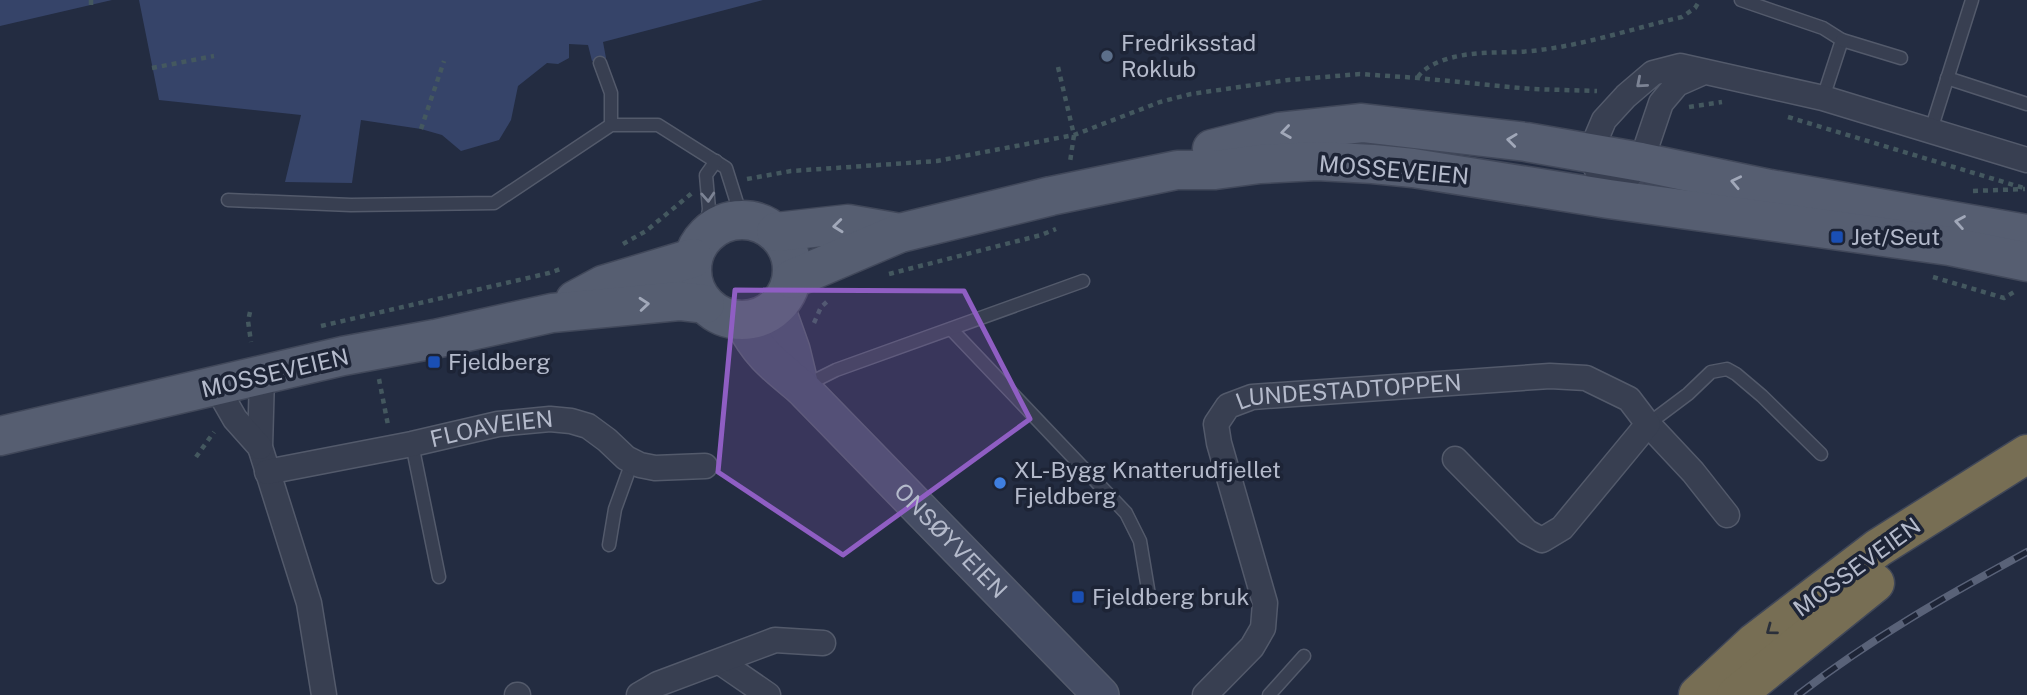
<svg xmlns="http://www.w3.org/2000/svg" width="2027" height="695" viewBox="0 0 2027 695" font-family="'Public Sans',sans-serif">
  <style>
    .water { fill: #364469 }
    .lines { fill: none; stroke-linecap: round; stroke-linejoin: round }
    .lane-casing { stroke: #535a6b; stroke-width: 15 }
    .street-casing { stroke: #535a6b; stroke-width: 27 }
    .secondary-casing { stroke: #535a6b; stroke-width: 38 }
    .primary-casing { stroke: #41485a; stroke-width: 41 }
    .highway-casing { stroke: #404758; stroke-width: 41 }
    .path { stroke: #44585f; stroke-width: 4.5; stroke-dasharray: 5 5; stroke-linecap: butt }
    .lane { stroke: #383f51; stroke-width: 12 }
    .street { stroke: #383f51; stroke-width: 24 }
    .secondary { stroke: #454d64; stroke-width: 35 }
    .primary { stroke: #565e71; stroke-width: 38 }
    .highway { stroke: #776e54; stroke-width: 38 }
    .rail-casing { stroke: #596278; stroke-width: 8 }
    .rail { stroke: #1d2436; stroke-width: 5; stroke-dasharray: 16; stroke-linecap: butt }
    .oneway { stroke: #7c8394 }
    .oneway2 { stroke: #a1a8b9 }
    .oneway3 { stroke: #2a2f3a }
    .marked { fill: #8f5ec3; fill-opacity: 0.2; stroke: #8f5ec3; stroke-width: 5; stroke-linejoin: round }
    .service-dot { fill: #5c6f8a; stroke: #1d2436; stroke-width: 2.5 }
    .transit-dot { fill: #1a4fb4; stroke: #1d2436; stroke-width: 2.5 }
    .shop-dot { fill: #3f7fe0; stroke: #1d2436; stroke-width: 2.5 }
    .labels { text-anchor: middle; stroke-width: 7; stroke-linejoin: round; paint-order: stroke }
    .poi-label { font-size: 23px; fill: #b4bacb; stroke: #1d2436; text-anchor: start }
    .street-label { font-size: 23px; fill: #b4bacb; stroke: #1d2436 }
  </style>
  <rect width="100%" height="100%" fill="#232c41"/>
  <g class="water">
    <path d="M0,0h112l-112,26z"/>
    <path d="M139,0h624l-160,42 3,16 -14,3 -4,-16 -19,-1v14l-11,6 -11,-1 -29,23 -7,34 -12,20 -38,11 -19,-16 -21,-6 -60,-9 -9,63 -67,-1 16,-67 -142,-15z"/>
  </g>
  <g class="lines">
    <defs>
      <g id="lane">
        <path d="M1741,0l82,28 19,12 -19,58"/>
        <path d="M1842,40l59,18"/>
        <path d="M600,63l11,30v32"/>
        <path d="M1947,78l80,26"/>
        <path d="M1931,130l41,-130"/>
        <path d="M228,200l123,5 143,-2 117,-78h47l68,43 16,51"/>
        <path d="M705,236l4,-27 -3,-34 10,-14"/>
        <path d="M951,329l175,184 14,28 10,60"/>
        <path d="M804,386l32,-16 247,-89"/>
        <path d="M1648,424l40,-30 23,-22 16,-3 9,5 26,22 59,58"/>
        <path d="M412,444l27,133"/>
        <path d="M609,545l6,-36 17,-47"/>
        <path d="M1269,695l35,-39"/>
      </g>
      <g id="street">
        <path d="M1704,72l-27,12 -16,19 -20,59 -32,37 -19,-46 14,-33 22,-24 27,-23 27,-7 143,32 204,62"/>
        <path d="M262,376l-2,71 49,156 15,92"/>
        <path d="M216,386l19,33 25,28"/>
        <path d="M1648,424l45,48 34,43"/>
        <path id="s1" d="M267,472l145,-28 86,-20 52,-5 21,2 17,5 19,14 19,18 14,7 15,3 50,-2"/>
        <path d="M720,662l48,33"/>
        <path d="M517,695h1"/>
        <path d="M639,695l19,-11 117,-44 48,3"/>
        <path id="s2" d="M1205,695l47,-48 11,-19 2,-25 -46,-160 -3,-19 12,-18 24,-9 298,-21 36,2 43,21 19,25 -86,104 -20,12 -15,-8 -72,-73"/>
      </g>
      <g id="secondary">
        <path d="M777,308l15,42 9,37"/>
        <path id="s3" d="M742,321c17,33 31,43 59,66l300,308"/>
      </g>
      <g id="primary">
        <path d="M1212,149l67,-17 83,-9 164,19 115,20 129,27 257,45"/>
        <circle cx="742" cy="270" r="50"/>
        <path d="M776,232l72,-8 52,9"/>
        <path d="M792,279l108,-46 151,-37 126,-26h38l45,-6 57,-3 56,3 40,4 196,31 340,47 78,16"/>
        <path d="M575,300l28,-15 90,-27"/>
        <path d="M0,436l343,-80 92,-17 117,-26 127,-12 26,3"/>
      </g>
      <g id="highway">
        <path d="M1698,695l57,-53 123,-94 149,-94"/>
        <path d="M1736,695l139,-112"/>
      </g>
    </defs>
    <use href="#lane" class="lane-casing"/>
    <use href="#street" class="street-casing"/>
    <use href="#secondary" class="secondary-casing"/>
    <use href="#primary" class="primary-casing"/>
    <use href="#highway" class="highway-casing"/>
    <g class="path">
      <path d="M91,0v5"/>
      <path d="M1058,67l16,68 -4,27"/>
      <path d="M152,68l62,-12"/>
      <path d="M1418,77c7,-11 24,-17 36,-20 29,-7 58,-3 86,-7 48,-6 95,-22 142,-33l13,-9 5,-8"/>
      <path d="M1689,107l33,-5"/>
      <path d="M1788,117l239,72"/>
      <path d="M421,129l23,-68"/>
      <path d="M747,179l44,-8 146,-10 137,-26 86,-33 31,-8 97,-14 72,-6 58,4 113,11 66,2"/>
      <path d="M1973,191l52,-2"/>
      <path d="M623,244l23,-13 46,-38"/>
      <path d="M889,274l152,-39 15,-6"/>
      <path d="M1933,277l71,21 10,-6"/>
      <path d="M250,312l-2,9 3,21"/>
      <path d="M814,323l7,-16 9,-8"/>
      <path d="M321,326l228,-53 14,-5"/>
      <path d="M379,379l9,46"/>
      <path d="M196,457l18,-25"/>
    </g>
    <use href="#lane" class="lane"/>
    <use href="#street" class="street"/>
    <use href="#secondary" class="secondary"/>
    <use href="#primary" class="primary"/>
    <use href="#highway" class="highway"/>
    <defs>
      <path id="rail" d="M1798,695c72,-56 150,-100 229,-143"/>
    </defs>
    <use href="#rail" class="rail-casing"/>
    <use href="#rail" class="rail"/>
  </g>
  <defs><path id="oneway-chevron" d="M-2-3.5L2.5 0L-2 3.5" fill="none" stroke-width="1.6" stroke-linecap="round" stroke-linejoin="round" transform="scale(1.75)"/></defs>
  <g class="oneway">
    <use href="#oneway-chevron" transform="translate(1641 83) rotate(139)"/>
    <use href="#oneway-chevron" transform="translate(708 197) rotate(86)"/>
  </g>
  <g class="oneway2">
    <use href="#oneway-chevron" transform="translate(1286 132) rotate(172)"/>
    <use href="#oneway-chevron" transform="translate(1512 140) rotate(-173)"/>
    <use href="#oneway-chevron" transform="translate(1736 182) rotate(-168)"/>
    <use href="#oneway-chevron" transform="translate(1960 222) rotate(-170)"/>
    <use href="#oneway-chevron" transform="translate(838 226) rotate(174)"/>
    <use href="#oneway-chevron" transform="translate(644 304) rotate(-5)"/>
  </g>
  <use class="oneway3" href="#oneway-chevron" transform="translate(1771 630) rotate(143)"/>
  <path class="marked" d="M735,290l229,1 66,128 -187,136 -125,-83z"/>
  <circle class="service-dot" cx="1107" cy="56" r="7"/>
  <g class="transit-dot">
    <rect x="1830" y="230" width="14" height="14" rx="3.5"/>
    <rect x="427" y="355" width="14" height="14" rx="3.5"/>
    <rect x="1071" y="590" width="14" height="14" rx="3.5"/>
  </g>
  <circle class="shop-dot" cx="1000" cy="483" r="7"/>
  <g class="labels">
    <g class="poi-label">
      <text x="1121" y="51">Fredriksstad<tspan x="1121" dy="26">Roklub</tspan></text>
      <text x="1851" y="245">Jet/Seut</text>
      <text x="448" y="370">Fjeldberg</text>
      <text x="1014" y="478">XL-Bygg Knatterudfjellet<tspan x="1014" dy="26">Fjeldberg</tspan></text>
      <text x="1092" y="605">Fjeldberg bruk</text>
    </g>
    <g class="street-label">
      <text transform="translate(1394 170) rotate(5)" y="8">MOSSEVEIEN</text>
      <text transform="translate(275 373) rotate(-13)" y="8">MOSSEVEIEN</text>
      <text dy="8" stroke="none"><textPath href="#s2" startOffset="444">LUNDESTADTOPPEN</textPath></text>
      <text dy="8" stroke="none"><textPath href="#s1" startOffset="229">FLOAVEIEN</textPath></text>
      <text dy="8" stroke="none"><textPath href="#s3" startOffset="304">ONSØYVEIEN</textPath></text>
      <text transform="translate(1857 567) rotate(-36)" y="8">MOSSEVEIEN</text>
    </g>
  </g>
</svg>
